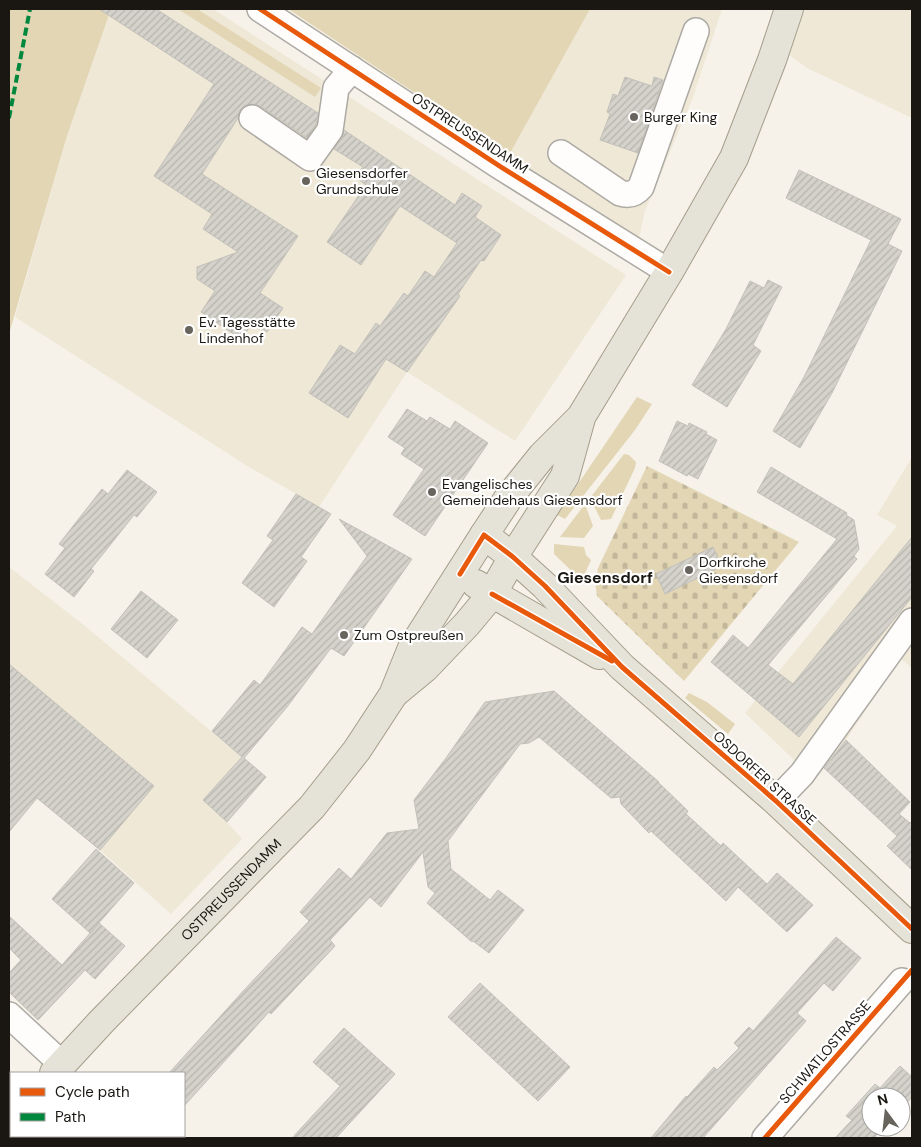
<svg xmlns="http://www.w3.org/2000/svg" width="921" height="1147" viewBox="0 0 921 1147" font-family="'DM Sans',sans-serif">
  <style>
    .built { fill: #efe8d7 }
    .green { fill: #e3d6b5 }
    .cemetery { fill: url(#cemetery-stones) }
    .building { fill: url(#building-hatch); stroke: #c3c0b9 }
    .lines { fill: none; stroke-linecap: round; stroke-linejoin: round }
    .minor-casing { stroke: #adaaa4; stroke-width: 28 }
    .major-casing { stroke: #a49d89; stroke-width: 30 }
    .minor { stroke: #fefdfc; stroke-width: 25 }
    .major { stroke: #e5e2d8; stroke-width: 28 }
    .quiet { stroke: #00873e; stroke-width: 4; stroke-dasharray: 8 4; stroke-linecap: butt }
    .cycleway-casing { stroke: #fff; stroke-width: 8 }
    .cycleway { stroke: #e8590c; stroke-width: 5 }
    .poi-dot { fill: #67645d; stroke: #fff; stroke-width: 2 }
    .labels { text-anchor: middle; stroke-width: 4.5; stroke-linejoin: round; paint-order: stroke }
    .poi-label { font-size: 14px; fill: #1a1712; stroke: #fff; text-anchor: start }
    .street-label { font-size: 14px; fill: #1a1712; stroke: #fff }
    .quarter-label { font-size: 16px; font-weight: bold; fill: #1a1712; stroke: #fff }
  </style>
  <defs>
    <pattern id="cemetery-stones" width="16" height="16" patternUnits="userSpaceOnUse" patternTransform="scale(1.25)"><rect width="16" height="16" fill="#e3d6b5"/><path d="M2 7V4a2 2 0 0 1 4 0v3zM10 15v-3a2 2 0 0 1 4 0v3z" fill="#c2b79b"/></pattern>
    <pattern id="building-hatch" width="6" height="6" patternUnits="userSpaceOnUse" patternTransform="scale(1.25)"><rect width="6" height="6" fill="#d4d2cb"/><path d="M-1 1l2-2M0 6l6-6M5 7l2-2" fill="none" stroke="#b5b4ad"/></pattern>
  </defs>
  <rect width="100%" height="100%" fill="#f6f2e9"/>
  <g class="built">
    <path d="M111,9h102l413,266 -111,166 -108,-69 -88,135 -75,-43 -229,-147 52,-181z"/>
    <path d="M590,9h132l-30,91 -47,111 -6,27 -130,-83z"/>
    <path d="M805,9h107v109l-105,-50 -18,-13z"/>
    <path d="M912,457v211l-12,-10 -54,82 -22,28 -11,10 -68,-65 152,-187 -20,-11z"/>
    <path d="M9,567l76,59 157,131 -38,43 23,22 15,17 -71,75 -71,-64 -91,-76z"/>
  </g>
  <g class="green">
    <path d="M9,9h102l-44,127 -58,198z"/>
    <path d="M178,9h19l124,79 -6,9z"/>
    <path d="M288,9h302l-81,146z"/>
    <path d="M637,397l15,7 -17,26 -70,89 -8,-4z"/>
    <path d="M624,454l5,1 7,7 -1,6 -24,51 -10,1 -11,-22z"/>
    <path d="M585,504l8,22 -9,12 -24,-1z"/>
    <path d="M554,544l30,3 2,8 5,5 -8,18h-4l-25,-24z"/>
    <path d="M689,693l18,9 28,22 -7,10 -43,-36z"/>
  </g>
  <path class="cemetery" d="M647,466l152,76 -115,139 -87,-85 -2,-14 3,-14z"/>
  <g class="building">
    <path d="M99,9h57l162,104 -2,11 -9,14 -47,-32 -7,-2 -8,1 -5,5 -2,8 -36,56 96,62 -38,57 23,15 -16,24 -14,-9 -12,16 -40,-27 14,-21 -18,-12v-12l41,-15 -35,-23 9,-15 -58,-38 60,-92z"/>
    <path d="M625,77l27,9 2,-9 9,3 -25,73 -38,-13 10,-26 -3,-2 6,-18 5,2z"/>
    <path d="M344,130l111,75 7,-12 20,13 -7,11 26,18 -17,26 -3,-1 -23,34 2,2 -53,76 -21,-13 -38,59 -39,-25 31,-48 15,9 21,-31 4,3 24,-33 4,3 17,-25 9,6 23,-34 -57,-37 -39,59 -34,-23 39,-57 -11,-8 8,-10 -29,-18 8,-11z"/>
    <path d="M799,170l102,49 -13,25 14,7 -70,142 -32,55 -27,-17 31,-54 67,-137 -85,-42z"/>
    <path d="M768,280l14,7 -29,58 8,6 -34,56 -35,-22 34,-56 24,-48 14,7z"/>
    <path d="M407,409l20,12 3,-4 20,12 5,-8 33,22 -63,93 -32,-21 31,-46 -23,-15 4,-6 -17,-11z"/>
    <path d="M677,421l11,5 1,-3 18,9 -1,2 11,6 -19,39 -10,-5 -1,2 -28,-15z"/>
    <path d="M771,467l76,46 -1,2 8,5 5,29 -5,7 3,3 -89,106 25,19 119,-147v60l-113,140 -88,-75 22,-27 15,13 89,-109 -80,-47z"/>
    <path d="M127,470l30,22 -20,25 -3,-2 -43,54 3,2 -20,26 -29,-23 20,-26 -6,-4 43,-55 6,5z"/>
    <path d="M296,494l35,20 -30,43 6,4 -33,46 -32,-24 31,-43 -6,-4z"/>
    <path d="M339,519l73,40 -68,97 -13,-8 -44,59 -43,51 22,19 -39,45 -24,-22 39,-43 -30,-26 42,-51 6,5 42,-58 10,7 55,-78z"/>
    <path d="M713,547l9,19 -57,28 -9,-20z"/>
    <path d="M141,591l37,29 -31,38 -36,-29z"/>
    <path d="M9,664l145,122 -54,64 -63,-52 -28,34z"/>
    <path d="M554,691l105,91h-1l30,29 -2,3 35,32 2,-3 44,41 10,-11 36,32 -26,27 -49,-45 -12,14 -75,-70 -2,2 -28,-29 -1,-7 -9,1 -72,-61 -10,6 -9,1 -72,97 3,28 39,31 8,-10 26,20 -35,43 -16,-12 -1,1 -45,-39 8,-10 -7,-6 -5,-35 -42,55 -11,-10 -40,43 5,6 -64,68 -2,-2 -85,94v-33h-15l76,-84 64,-68 -9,-9 39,-44 12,11 36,-46 32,-4 -5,-29 32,-42 39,-56z"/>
    <path d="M846,740l64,62 -11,12 11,9 2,-2v49l-25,-24 10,-10 -73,-68z"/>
    <path d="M96,849l38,34 -44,50 -38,-34z"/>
    <path d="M9,916l53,49 37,-42 26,23 -30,33 -10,-9 -47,50 -29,-28v-19l12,-13 -12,-12z"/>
    <path d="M836,937l25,21 -28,33 -9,-8 -27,30 9,8 -103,117h-52l35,-42 1,1 27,-30 3,3 22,-22 -5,-5 15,-16 4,4z"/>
    <path d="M480,983l90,84 -32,34 -90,-84z"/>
    <path d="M344,1028l51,46 -59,64h-44l48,-52 -27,-24z"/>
    <path d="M900,1066l12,11v20l-11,12v-12h-30v30h13l-10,11h-39l17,-18 -6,-4 29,-32 5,4z"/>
  </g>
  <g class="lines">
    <defs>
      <g id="minor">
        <path d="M260,9l241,158 168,105"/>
        <path d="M252,118l58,40 20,-28 6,-42 16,-19"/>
        <path d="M561,153l59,40c9,3 15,1 21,-6l55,-156"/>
        <path d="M776,801l26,-27 110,-153"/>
        <path d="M9,1015l53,49"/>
        <path d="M765,1138l137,-157"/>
      </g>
      <g id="major">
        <path d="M484,535l29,22 32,29 77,81 154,134 136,128"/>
        <path d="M476,584l123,71"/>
        <path d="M396,692l29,-24 42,-44 25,-30 21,-37 52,-81 16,-58"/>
        <path id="s1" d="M54,1073l48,-52 210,-214 45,-57 36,-55 19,-47 72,-113 25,-38 33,-41 39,-39 88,-145 65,-114 38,-98 17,-51"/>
        <path d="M9,1124l2,-3"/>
      </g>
    </defs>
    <use href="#minor" class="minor-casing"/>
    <use href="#major" class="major-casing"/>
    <use href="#minor" class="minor"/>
    <use href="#major" class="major"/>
    <path class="quiet" d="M9,118l21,-109"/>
    <defs>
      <g id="cycleway">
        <path d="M260,9l241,158 168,105"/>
        <path d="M460,574l24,-39 29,22 32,29 77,81 154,134 136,128"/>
        <path d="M492,594l120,67"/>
        <path d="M765,1138l147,-168"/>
      </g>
    </defs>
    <use href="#cycleway" class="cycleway-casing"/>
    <use href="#cycleway" class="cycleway"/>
  </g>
  <g class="poi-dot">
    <circle cx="634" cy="117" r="5"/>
    <circle cx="306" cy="181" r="5"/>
    <circle cx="189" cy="330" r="5"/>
    <circle cx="432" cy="492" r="5"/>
    <circle cx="689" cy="570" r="5"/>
    <circle cx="344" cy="635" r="5"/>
  </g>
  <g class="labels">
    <g class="poi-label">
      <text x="644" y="122">Burger King</text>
      <text x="316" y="178">Giesensdorfer<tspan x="316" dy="16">Grundschule</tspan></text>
      <text x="199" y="327">Ev. Tagesstätte<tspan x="199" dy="16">Lindenhof</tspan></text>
      <text x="442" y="489">Evangelisches<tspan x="442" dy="16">Gemeindehaus Giesensdorf</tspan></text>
      <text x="699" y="567">Dorfkirche<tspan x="699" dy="16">Giesensdorf</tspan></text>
      <text x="354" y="640">Zum Ostpreußen</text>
    </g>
    <g class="street-label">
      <text transform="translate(470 133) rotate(33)" y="5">OSTPREUSSENDAMM</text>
      <text transform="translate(765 778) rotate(42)" y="5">OSDORFER STRASSE</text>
      <text dy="5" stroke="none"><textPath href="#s1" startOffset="255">OSTPREUSSENDAMM</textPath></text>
      <text transform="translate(825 1052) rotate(-49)" y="5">SCHWATLOSTRASSE</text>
    </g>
    <g class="quarter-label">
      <text x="605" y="583">Giesensdorf</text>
    </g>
  </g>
  <rect width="921" height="1147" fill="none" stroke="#1a1712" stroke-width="20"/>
  <rect x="10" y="1072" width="175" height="65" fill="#ffffff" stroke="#a3a2a0"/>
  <rect x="20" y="1088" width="25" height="8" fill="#e8590c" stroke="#a3a2a0"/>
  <text x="55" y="1097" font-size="15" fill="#1a1712">Cycle path</text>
  <rect x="20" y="1113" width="25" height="8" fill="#00873e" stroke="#a3a2a0"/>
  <text x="55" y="1122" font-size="15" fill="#1a1712">Path</text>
  <g transform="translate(886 1112) rotate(345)"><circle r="24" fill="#ffffff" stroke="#a3a2a0"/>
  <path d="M0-4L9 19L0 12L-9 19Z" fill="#67645d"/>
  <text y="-8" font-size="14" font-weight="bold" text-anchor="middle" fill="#1a1712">N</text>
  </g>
</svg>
